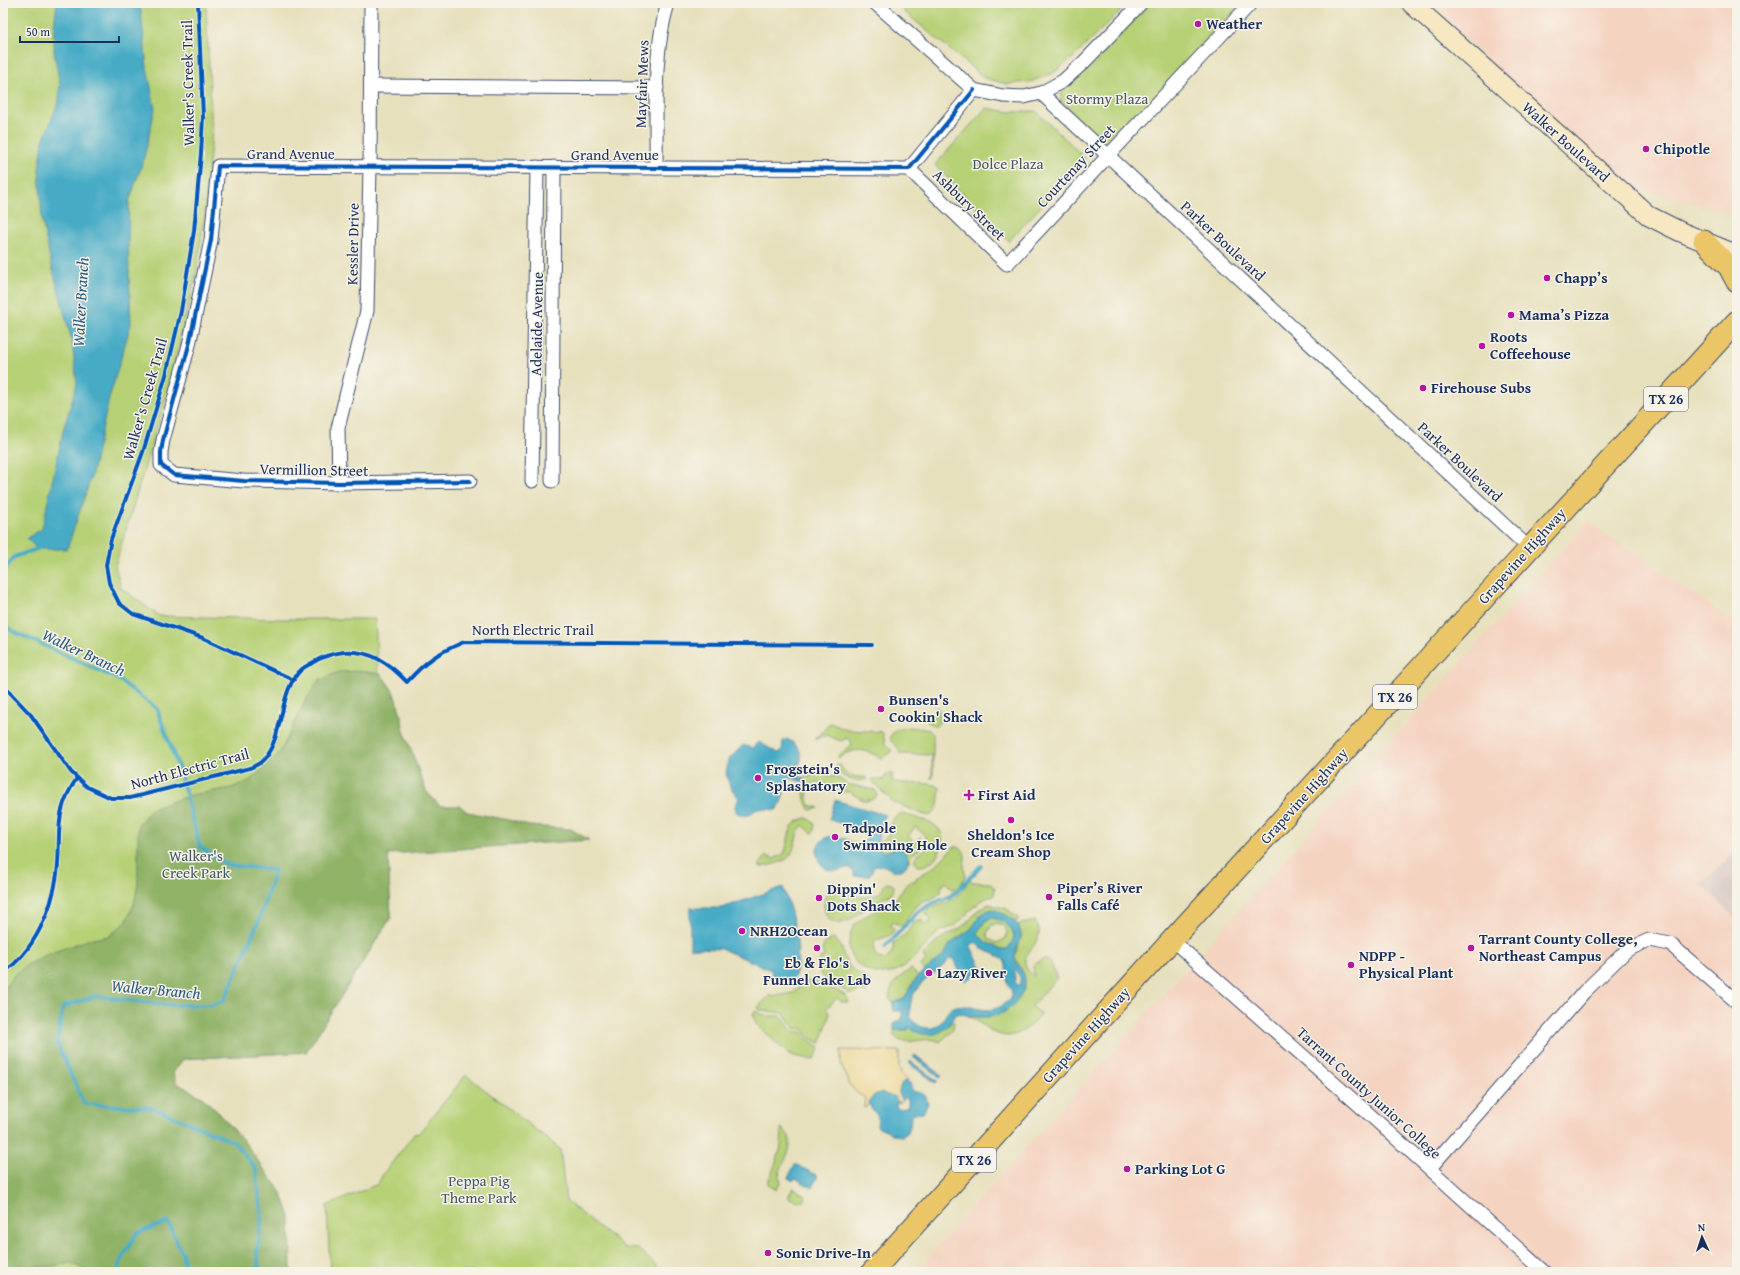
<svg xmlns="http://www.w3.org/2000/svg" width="1740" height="1275" viewBox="0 0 1740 1275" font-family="'Gentium Book Plus',serif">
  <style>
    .built { fill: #f5d3c1 }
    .industrial { fill: #d1c0bc }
    .green { fill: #b6d075; stroke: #68806a; fill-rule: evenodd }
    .forest { fill: #90b266; stroke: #567062 }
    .sand { fill: #eeda9e; stroke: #84847e }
    .water { fill: #46abc6; stroke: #306d92; fill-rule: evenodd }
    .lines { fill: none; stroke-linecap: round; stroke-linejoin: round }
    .stream { stroke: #46abc6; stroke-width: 4 }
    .street-casing { stroke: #3a4a6c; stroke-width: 15 }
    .secondary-casing { stroke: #3a4a6c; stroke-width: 21 }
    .primary-casing { stroke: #3a4a6c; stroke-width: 23 }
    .street { stroke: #fff; stroke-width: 13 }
    .secondary { stroke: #f7e8c3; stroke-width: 19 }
    .primary { stroke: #ebc669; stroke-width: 21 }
    .cycleway-casing { stroke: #f7f3e8; stroke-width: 6 }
    .cycleway { stroke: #0057b8; stroke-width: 4 }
    .poi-dot { fill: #b5179e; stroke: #f7f3e8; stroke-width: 1.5 }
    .labels { text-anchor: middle; stroke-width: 3; stroke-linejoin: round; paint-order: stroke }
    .shield { fill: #f7f3e8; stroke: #5d6a87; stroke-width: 1 }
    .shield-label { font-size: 14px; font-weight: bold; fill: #1b2f5e }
    .poi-label { font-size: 15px; font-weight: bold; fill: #1b2f5e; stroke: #f7f3e8; text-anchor: start }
    .street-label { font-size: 15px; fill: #1b2f5e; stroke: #f7f3e8 }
    .park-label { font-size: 15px; fill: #425764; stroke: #f7f3e8 }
    .water-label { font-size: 16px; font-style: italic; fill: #2a5a82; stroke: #f7f3e8 }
  </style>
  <rect width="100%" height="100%" fill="#f7f3e8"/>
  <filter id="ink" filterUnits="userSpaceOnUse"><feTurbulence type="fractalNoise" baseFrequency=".025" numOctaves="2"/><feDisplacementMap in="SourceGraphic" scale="8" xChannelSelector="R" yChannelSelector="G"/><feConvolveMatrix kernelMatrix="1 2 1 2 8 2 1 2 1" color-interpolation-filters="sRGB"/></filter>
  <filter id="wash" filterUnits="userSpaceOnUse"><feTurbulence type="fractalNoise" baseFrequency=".012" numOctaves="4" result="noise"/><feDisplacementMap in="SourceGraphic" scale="16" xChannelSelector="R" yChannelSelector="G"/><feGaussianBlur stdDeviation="0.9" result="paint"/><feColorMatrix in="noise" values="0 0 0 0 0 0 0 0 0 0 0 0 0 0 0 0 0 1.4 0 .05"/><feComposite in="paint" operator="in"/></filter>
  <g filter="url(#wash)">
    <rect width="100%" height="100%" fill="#e7e0bd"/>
    <g class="built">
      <path d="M1429,3h308v210l-97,-23 -125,-103z"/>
      <path d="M1588,521l149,103v648h-822z"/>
    </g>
    <path class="industrial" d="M1737,850v70l-36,-36z"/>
    <g class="green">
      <path d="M3,3h203l6,129 -8,89 -8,53 -27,113 -54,179 6,22 38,28 123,3h93l16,298 -85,135 -234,13 17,207h-86z"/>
      <path d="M894,3h234l-52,52 -23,18 -23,9 -23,2 -23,-6z"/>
      <path d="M1150,3h92l-129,140 -5,1 -6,-2 -41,-40v-9l5,-7 24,-18z"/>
      <path d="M986,108l24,4 26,-1 49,47 -76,83 -74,-76z"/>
      <path d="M937,707l2,3v13l-3,3 -8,-4v-2l5,-2 1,-8z"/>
      <path d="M830,723l17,7 35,2 1,2 2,10 7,7 -10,7c-12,-6 -22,-11 -35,-5 -3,1 -6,4 -8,5l-1,-2 4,-4 10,-6 -2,-6 -3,-2 -6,3 -15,-6 -11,5 -1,-1 6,-4z"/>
      <path d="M911,727l18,3 4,4v44h-3h2v-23l-32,-1 -1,-5 -8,-8 -1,-5c6,-7 12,-8 21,-9z"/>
      <path d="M837,764h3c4,11 14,14 26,13l1,2c-11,5 -31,-2 -30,-15z"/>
      <path d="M892,773v8c14,5 38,-1 48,7 -2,10 0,31 -15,27l-32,-13 -21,-21 1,-2 10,1 4,-6z"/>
      <path d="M820,774l15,2 14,9 14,2 5,2h4l4,2 1,4 -3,4 -9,2 -16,-9 -18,-1 -6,-8 -9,-1c-9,6 -11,13 -6,23l9,3 -9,2c-6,-8 -8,-16 -3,-25l-3,-3 1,-5z"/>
      <path d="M899,814c7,0 14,3 21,5 6,2 13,4 17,8 14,13 -2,41 -19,39l-4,-6 3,-5 8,-5c5,-12 -1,-16 -10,-23l-7,9 7,7 5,-6 1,9 -2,4 -7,4 -3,8c-3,-5 -3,-11 -11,-14 -10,2 -15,8 -22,-3v-4h6l7,-7c-1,-8 2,-15 10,-20z"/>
      <path d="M807,818l4,2 4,5 -1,5 -2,3 -9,-8c-9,8 -6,26 -16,34 -7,4 -17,6 -25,8l-3,-1 7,-10 8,3 10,-5c7,-15 1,-32 23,-36z"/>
      <path d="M957,846c15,6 3,20 9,29l-7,13 -7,1 -6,-7 -5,5v6l-8,5 -11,3 -13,14 -4,9 -3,2 -10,-4 -1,4 3,3c-2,9 -12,8 -19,12 -3,6 -1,11 2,17l9,2 7,-9v-8c10,-6 16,-10 20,-21l9,-3v4l3,1 6,-3v-3l-6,-5 6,-7c16,1 31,-13 38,-26l4,2 17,1 5,5 -1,7 -10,4 -17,13v2c-7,8 -15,15 -26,16 -20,17 -41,55 -72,41 -7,-3 -14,-8 -18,-15 -4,-8 -2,-23 3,-30 11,-14 26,-14 38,-24 8,-6 11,-15 18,-21h5l1,-3 18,-11 19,-19z"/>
      <path d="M886,883l6,1 2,2 -1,6c-9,7 -19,10 -28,16 -7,5 -14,14 -24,15 -18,3 -22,-26 -10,-35 14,5 35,15 48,5 4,-3 4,-7 7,-10z"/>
      <path d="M989,904l18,5 11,9v2l-3,2 -5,-4 -12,-7 -18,5 -9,13 -15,10 -12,16 -19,16 -5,-4 6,-7 -3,-4 1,-2 16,-15 17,-9 10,-7 11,-13z"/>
      <path d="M992,918c11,2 21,9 22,20l-6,11h-7l-6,-4 -6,-1 -13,-10 9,-13zM998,923l6,3 3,6 -1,6 -9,5 -8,-4 -2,-6 5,-8z"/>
      <path d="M1035,921c18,23 -29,34 -1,55l-1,-10c18,-15 18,-1 24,12l-25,28 9,8c-10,12 -25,27 -43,20 -11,-4 -19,-13 -30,-18 21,3 40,0 52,-19 3,-6 6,-11 5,-18 -1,-8 -8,-15 -10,-23l6,-19 -3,-11 3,-2z"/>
      <path d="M834,939c10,6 8,16 13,24 6,10 18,12 24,20l-5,10 -6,-2 -10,3c-11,-10 -39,-14 -29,-37l4,-1 -3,-4c1,-8 4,-11 12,-13z"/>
      <path d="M911,969l7,7 -9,13 -4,9 -12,5 -4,-5c3,-17 10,-20 22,-29z"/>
      <path d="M812,980c4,1 32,14 34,16 1,1 2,4 3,6h-8l-4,-4 -11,11 4,5 -9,28 -1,1 -12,-6 -5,-8 -9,-1 -11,-15 -23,-3 -2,-3 12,-12 2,2 21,-4 12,-10z"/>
      <path d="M755,1011l11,5h15l11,15 10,1 5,7 13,8 -5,11 -2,2 -22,-5 -5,-3 -30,-28 -3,-9z"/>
      <path d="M952,1021l2,1 -1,8 -13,12c-14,-8 -35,7 -46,-6v-6h14v-4c11,12 36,10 44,-5z"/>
      <path d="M466,1075l94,74 6,52 59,47 13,1 25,23h-333l-3,-66 51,-22 5,-10 32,-41 3,1z"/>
      <path d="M781,1128c25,17 -10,41 0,54l-5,8 -8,-6 1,-5c7,-17 15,-31 12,-51z"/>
      <path d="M793,1188l13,8 -3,5h-7l-8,-4z"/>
    </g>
    <path class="forest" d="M360,671l21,3 12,17 7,20 4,20 22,60 14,15h20l7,6 42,8 20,6 42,3 18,11 -201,14 3,63 -85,135 -123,7 -10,14 3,10 26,14 19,18 22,25 39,54 8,23 1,55h-202l-18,-9 -18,3 -50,3v-110l2,-6 -2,-28v-134l10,-15 17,-13 18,-9 40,-14 21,-4 17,-14 8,-18 4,-20v-59l13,-16 40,-14 40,-7 18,-7 16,-14 15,-15 27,-54 12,-18 20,-8z"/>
    <path class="sand" d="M841,1050l58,1v16l3,9 5,2 1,3h-4l-5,13 4,6 -4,3 -5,-7c-12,-1 -19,8 -30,11l1,-9 -9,-6 -7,-8v-3l-8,-16z"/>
    <g class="water">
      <path d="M57,3h83l7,64 8,42 -11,49 -15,44 -1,41 3,81 -22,75 -18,79 -24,71h-30l-10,-11 15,-9 22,-102 13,-43 -5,-43 -22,-82 -8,-39 -3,-50 4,-29 16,-40 1,-16 -6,-33v-26z"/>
      <path d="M787,739c15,7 18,19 9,31l1,4 8,5 -1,3 -15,-4c-7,10 -4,24 -13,32 -6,0 -12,-2 -17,-1 -11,2 -5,12 -23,3l-1,-6 4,-8 -9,-11 -4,-14 3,-14 14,-14 10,3 6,-6 19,11 4,-3 1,-9z"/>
      <path d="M835,800l50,15 -9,30 5,6 3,1c5,0 10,-5 15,-4 11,3 12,18 2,22 -11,4 -14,-9 -27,-3l-5,9h-15v-4l-5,-4c-5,0 -10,3 -15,3 -11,-1 -19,-12 -17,-22 1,-4 4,-8 7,-10 19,-12 32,16 42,0v-6l-3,-4 -34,-9z"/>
      <path d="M783,887c9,26 19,58 13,86 -4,15 -23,11 -25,-3l-49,-21 -32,-1v-40h32z"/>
      <path d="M992,909c13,4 30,13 29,28 -1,7 -7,13 -6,21 1,8 10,13 10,22 0,8 -2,13 -7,19 -14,21 -37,21 -60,14 -5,4 -6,8 -10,13 -10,12 -29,11 -40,0v4h-14v-6l8,-5v-8h-9v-8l12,-4 4,-10 9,-13 26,-21 6,-11 21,-15 9,-13 8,-6zM992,918c11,2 21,9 22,20l-6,11h-7l-6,-4 -6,-1 -12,-10 8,-13zM973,943c5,0 6,4 10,6 8,5 17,5 22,13 2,6 1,11 2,18 1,5 5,9 5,14 0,4 -4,7 -7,9 -17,15 -33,0 -49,3 -12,3 -11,19 -24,22 -7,1 -14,-2 -19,-7 -3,-4 -3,-8 -3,-12 1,-21 17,-30 32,-42 3,-2 5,-6 8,-9l3,1 12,22 18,-11 -11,-21 -1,-3zM1016,971l4,6 1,6 -2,2 -3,-1 -2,-12z"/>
      <path d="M915,1055l27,21 -2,2 -27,-21z"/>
      <path d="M910,1061l28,20 -2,2 -28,-20z"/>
      <path d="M904,1081l6,2 3,9c9,-1 14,3 15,12l-5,9 -10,1 -2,3c-1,9 0,13 -8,19 -9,0 -12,-3 -19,-7h-4l-3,-3 1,-10 -6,-6 -3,-8 5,-7 8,-3 5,3 7,1 5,7h-3l1,6 9,-1 2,-2v-7l-3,-1 -2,2 -5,-6 3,-10z"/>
      <path d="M795,1164l23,12 -6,12 -17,-10 -2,3 -5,-3z"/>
    </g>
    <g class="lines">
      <g class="stream">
        <path d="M3,571l11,-14 23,-8 5,-3"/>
        <path d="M3,624l9,7 106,48 39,30 22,60 21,78 28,18 47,5 -16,50 -35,81 -14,4h-43l-71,-9 -33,11 -6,36 27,61 69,4 81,34 22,27 6,48 -5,35 2,20"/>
        <path d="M885,947l33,-35 13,-8 16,-6 9,-6 25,-26"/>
        <path d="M118,1272l4,-14 15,-25 31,-11 14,31 4,19"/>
      </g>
    </g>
  </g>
  <g filter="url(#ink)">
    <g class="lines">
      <defs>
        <g id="street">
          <path d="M875,3l99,87 29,6 21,1 17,-4 22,-12 21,-19 57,-59"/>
          <path d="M371,86l286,2"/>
          <path d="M1041,93l489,456"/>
          <path d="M656,168c1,-55 -4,-112 12,-165"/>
          <path d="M909,169l98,95 244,-261"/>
          <path d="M470,481l-131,2 -95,-2 -70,-6 -13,-10v-13l2,-12 26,-95 22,-105 7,-74 691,3 65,-79"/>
          <path d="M532,481l5,-314"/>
          <path d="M552,481l2,-314"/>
          <path d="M339,483l-1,-55 29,-117 3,-145 1,-163"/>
          <path d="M1172,940l197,174 175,158"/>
          <path d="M1430,1168l154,-176 43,-42 22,-10 21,4 67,58"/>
        </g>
        <path id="secondary" d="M1411,3l238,213 32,16 56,23"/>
        <g id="primary">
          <path d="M1704,241l25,26 8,15"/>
          <path d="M872,1272l300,-332 565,-619"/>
        </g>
      </defs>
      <use href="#street" class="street-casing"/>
      <use href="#secondary" class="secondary-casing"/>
      <use href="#primary" class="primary-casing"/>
      <use href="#street" class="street"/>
      <use href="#secondary" class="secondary"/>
      <use href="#primary" class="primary"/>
      <defs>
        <g id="cycleway">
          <path d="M198,3l5,114 -2,36 -7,78 -13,80 -15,64 -23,77 -32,87 -5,26 3,18 10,20 14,11 70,24 91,42"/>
          <path d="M470,481l-131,2 -95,-2 -70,-6 -13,-10v-13l2,-12 26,-95 22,-105 7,-74 691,3 65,-79"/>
          <path d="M3,685l28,30 40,57 16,15 24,11h19l120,-30c4,-2 10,-4 13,-8 22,-24 15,-70 39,-91 3,-3 7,-4 10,-6 10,-6 20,-10 32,-11 26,-2 45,11 63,30 19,-21 30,-29 57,-40l408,3"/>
          <path d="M3,973c31,-22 49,-62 54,-99 5,-41 -5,-59 20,-96"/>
        </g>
      </defs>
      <use href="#cycleway" class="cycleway-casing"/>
      <use href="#cycleway" class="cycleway"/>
    </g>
  </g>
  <g class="poi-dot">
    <circle cx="1198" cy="24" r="4"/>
    <circle cx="1646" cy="149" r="4"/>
    <circle cx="1547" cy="278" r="4"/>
    <circle cx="1511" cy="315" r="4"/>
    <circle cx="1482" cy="346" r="4"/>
    <circle cx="1423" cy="388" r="4"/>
    <circle cx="881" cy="709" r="4"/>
    <circle cx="758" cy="778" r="4"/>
    <path d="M967 789h4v4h4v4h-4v4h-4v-4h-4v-4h4z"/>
    <circle cx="1011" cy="820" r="4"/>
    <circle cx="835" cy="837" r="4"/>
    <circle cx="1049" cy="897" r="4"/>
    <circle cx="819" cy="898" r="4"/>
    <circle cx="742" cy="931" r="4"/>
    <circle cx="817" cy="948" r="4"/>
    <circle cx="1471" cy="948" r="4"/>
    <circle cx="1351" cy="965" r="4"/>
    <circle cx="929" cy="973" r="4"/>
    <circle cx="1127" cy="1169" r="4"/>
    <circle cx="768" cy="1253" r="4"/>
  </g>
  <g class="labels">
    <g class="shield">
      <rect x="1644" y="387" width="44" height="24" rx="3"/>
      <rect x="1373" y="685" width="44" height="24" rx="3"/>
      <rect x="952" y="1148" width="44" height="24" rx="3"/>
    </g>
    <g class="shield-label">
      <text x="1666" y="404">TX 26</text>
      <text x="1395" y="702">TX 26</text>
      <text x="974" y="1165">TX 26</text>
    </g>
    <g class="poi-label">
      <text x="1206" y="29">Weather</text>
      <text x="1654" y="154">Chipotle</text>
      <text x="1555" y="283">Chapp’s</text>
      <text x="1519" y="320">Mama’s Pizza</text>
      <text x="1490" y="342">Roots<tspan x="1490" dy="17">Coffeehouse</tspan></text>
      <text x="1431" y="393">Firehouse Subs</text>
      <text x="889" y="705">Bunsen's<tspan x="889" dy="17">Cookin' Shack</tspan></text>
      <text x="766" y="774">Frogstein's<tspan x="766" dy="17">Splashatory</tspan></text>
      <text x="978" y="800">First Aid</text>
      <text x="843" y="833">Tadpole<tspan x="843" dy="17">Swimming Hole</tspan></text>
      <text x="1011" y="840" text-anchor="middle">Sheldon's Ice<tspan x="1011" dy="17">Cream Shop</tspan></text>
      <text x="1057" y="893">Piper’s River<tspan x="1057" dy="17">Falls Café</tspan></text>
      <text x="827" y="894">Dippin'<tspan x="827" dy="17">Dots Shack</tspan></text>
      <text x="750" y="936">NRH2Ocean</text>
      <text x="1479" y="944">Tarrant County College,<tspan x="1479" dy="17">Northeast Campus</tspan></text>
      <text x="1359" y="961">NDPP -<tspan x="1359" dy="17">Physical Plant</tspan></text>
      <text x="817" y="968" text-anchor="middle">Eb &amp; Flo's<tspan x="817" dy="17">Funnel Cake Lab</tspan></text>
      <text x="937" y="978">Lazy River</text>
      <text x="1135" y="1174">Parking Lot G</text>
      <text x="776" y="1258">Sonic Drive-In</text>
    </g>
    <g class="street-label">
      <text transform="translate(188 83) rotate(-91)" y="5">Walker's Creek Trail</text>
      <text transform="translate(642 84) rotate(-88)" y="5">Mayfair Mews</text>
      <text transform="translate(1566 142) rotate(42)" y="5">Walker Boulevard</text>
      <text x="291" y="159">Grand Avenue</text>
      <text x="615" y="160">Grand Avenue</text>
      <text transform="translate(1076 166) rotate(-47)" y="5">Courtenay Street</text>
      <text transform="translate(969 205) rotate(44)" y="5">Ashbury Street</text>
      <text transform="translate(1223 241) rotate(43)" y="5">Parker Boulevard</text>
      <text transform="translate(353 244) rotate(-89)" y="5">Kessler Drive</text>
      <text transform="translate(537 324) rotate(-89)" y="5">Adelaide Avenue</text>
      <text transform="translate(145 399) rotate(-74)" y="5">Walker's Creek Trail</text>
      <text transform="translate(1460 462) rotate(43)" y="5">Parker Boulevard</text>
      <text transform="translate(314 470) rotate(1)" y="5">Vermillion Street</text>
      <text transform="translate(1522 556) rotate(-48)" y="5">Grapevine Highway</text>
      <text x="533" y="635">North Electric Trail</text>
      <text transform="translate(190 769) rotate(-15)" y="5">North Electric Trail</text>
      <text transform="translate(1304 796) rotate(-48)" y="5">Grapevine Highway</text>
      <text transform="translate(1086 1035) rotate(-48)" y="5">Grapevine Highway</text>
      <text transform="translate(1369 1093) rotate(42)" y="5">Tarrant County Junior College</text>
    </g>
    <g class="park-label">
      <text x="1107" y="104">Stormy Plaza</text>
      <text x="1008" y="169">Dolce Plaza</text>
      <text x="196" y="861">Walker's<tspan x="196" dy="17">Creek Park</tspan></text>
      <text x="479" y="1186">Peppa Pig<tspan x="479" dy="17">Theme Park</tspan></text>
    </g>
    <g class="water-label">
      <text transform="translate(80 302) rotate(-87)" y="6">Walker Branch</text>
      <text transform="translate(84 652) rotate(25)" y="6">Walker Branch</text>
      <text transform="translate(156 989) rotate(5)" y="6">Walker Branch</text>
    </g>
  </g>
  <rect width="1740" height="1275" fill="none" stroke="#f7f3e8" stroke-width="16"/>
  <g transform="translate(1702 1237) rotate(357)" stroke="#f7f3e8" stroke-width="3" paint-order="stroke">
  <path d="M0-3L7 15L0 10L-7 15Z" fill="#1b2f5e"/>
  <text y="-6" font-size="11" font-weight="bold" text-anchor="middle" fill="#1b2f5e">N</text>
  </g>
  <path d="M20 36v6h99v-6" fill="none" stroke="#1b2f5e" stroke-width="2"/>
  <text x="26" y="36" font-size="12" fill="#1b2f5e" stroke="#f7f3e8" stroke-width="3" paint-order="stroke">50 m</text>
</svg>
